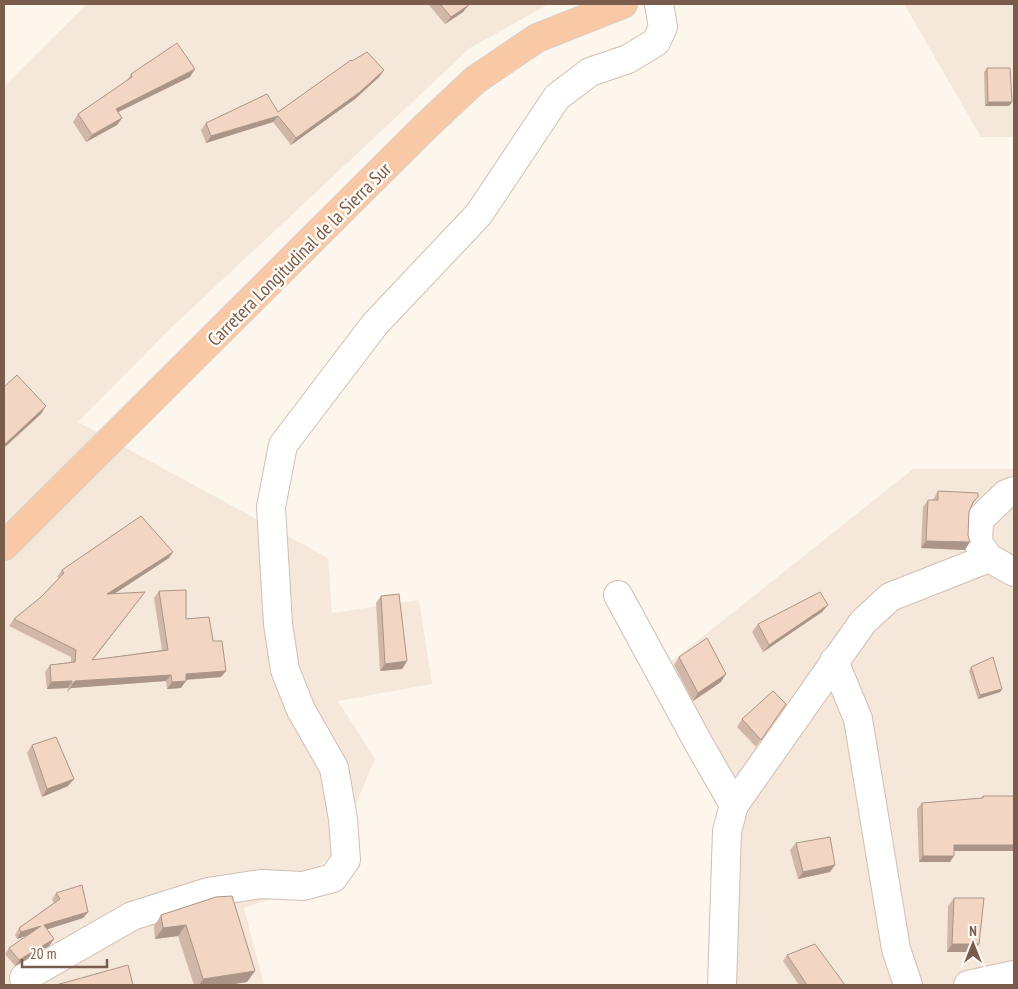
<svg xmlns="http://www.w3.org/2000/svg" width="1018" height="989" viewBox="0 0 1018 989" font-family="'PT Sans Narrow',sans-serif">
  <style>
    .residential { fill: #f5e8da }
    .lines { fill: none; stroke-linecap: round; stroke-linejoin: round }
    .minor-casing { stroke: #d1beb0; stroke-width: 30 }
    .trunk-casing { stroke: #dad1cd; stroke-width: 30 }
    .minor { stroke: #fff; stroke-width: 28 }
    .trunk { stroke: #f9c8a4; stroke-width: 28 }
    .wall { fill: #d1b7a8 }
    .shaded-wall { fill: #aa9588 }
    .building { fill: #f3d5c3; stroke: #aa9588 }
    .labels { text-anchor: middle; stroke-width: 5; stroke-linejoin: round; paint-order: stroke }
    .street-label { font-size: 19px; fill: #7a5c4d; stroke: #fffaf3 }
  </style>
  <rect width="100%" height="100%" fill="#fdf6ec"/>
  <g class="residential">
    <path d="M87,4h462l-79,44 -298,279 -94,95 250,136 4,55 87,-13 13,84 -94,17 37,58 -40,94 -52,42 -39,13 20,77h-260v-899z"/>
    <path d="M904,4h110v133h-33z"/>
    <path d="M913,469h101v516h-280l-5,-169 -81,-136z"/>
  </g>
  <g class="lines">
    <defs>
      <g id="minor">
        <path d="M1014,491l-8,3 -27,26 -1,23 11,15 25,14"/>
        <path d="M618,595l81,149 35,61"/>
        <path d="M834,661l24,58 38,230 12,36"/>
        <path d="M24,978l108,-62 76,-24 53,-8 42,2 30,-8 13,-18 -3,-41 -9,-51 -33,-58 -16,-40 -7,-46 -7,-117 12,-62 92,-121 104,-110 78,-117 33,-25 38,-13 28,-17 7,-15 -4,-23"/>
        <path d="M722,985l5,-154 7,-26 129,-183 27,-25 99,-39"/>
        <path d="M968,985l46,-10"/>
      </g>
      <path id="trunk" d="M4,546l421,-419 50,-47 62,-42 86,-34"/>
    </defs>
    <use href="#minor" class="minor-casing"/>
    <use href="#trunk" class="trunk-casing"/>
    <use href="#minor" class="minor"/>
    <use href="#trunk" class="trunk"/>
  </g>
  <g class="wall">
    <path d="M428,4h40l-5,8 -18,12z"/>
    <path d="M352,61l32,9 -5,7 -24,22 -64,46 -18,-23 -67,21 -5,-13 5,-7 72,-11z"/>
    <path d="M987,68l25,34 -3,4h-24l-1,-34z"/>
    <path d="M131,74l59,3 -72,35 4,6 -5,7 -31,17 -13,-20 5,-8 49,-33z"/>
    <path d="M938,491l40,6 -7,9 -2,6 -1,23 -3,15 -44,-2 2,-41 5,-7h5z"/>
    <path d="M169,558l-55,36 31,-2 -52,68 69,-10 -8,-52 5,-7 27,28 27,22 8,36 -35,3 -5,8 -14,1 -1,-8 -95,7 -4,4 1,-4 -21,1 -2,-17 5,-7 21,-3v-5l-62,-31 5,-7 27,-22 18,-19 -2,-1 5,-7z"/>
    <path d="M381,596l26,65 -5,8 -22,2 -4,-68z"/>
    <path d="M828,605l-6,7 -59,40 -11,-20 6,-8z"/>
    <path d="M679,657l42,25 -28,19 -19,-36z"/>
    <path d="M971,667l31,22 -2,3 -22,7 -9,-28z"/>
    <path d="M786,704l-30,43 -19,-20 5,-8z"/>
    <path d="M32,745l36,41 -26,11 -15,-44z"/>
    <path d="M983,796l31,55h-60l-4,11h-31l-2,-53 5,-6 59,-5z"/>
    <path d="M796,843l34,29 -32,7 -8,-29z"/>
    <path d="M56,893l32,19 -5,6 -37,11 3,17 -34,20 -10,-12 4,-6 19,-13 -11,4 -2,-4 4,-7 35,-25 -2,-4z"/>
    <path d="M216,897l31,85 -20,3h-33l-16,-49 -23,3 -1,-13 7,-11z"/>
    <path d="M954,898l20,54h-27l1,-46z"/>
    <path d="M787,955l58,30h-46l-16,-24z"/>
  </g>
  <g class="shaded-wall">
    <path d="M469,5l-6,7 -18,12 6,-7z"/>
    <path d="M195,69l-5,8 -80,39 6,-7z"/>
    <path d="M384,70l-5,7 -24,22 -64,46 5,-7z"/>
    <path d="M988,102h24l-3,4h-24z"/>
    <path d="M278,116l-5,6 -67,21 5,-7z"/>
    <path d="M122,118l-5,7 -31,17 6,-7z"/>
    <path d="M46,406l-5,8 -37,34v-3z"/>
    <path d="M926,541l44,1 -5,8 -44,-2z"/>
    <path d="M173,552l-4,6 -66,43 4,-7z"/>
    <path d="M828,605l-6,7 -59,40 6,-7z"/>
    <path d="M407,661l-5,8 -22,2 5,-7z"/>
    <path d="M226,671l-5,6 -40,3 5,-6z"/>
    <path d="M726,674l-5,8 -28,19 5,-8z"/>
    <path d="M171,675l-5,6 -95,7 -4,4 8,-11z"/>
    <path d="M72,681l-4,7 -21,1 4,-7z"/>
    <path d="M186,681l-5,7 -14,1 5,-7z"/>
    <path d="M1002,689l-2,3 -22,7 2,-4z"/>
    <path d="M74,779l-6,7 -26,11 5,-8z"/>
    <path d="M954,845h60v6h-64z"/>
    <path d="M923,856h31l-4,6h-31z"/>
    <path d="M835,865l-5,7 -32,7 5,-7z"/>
    <path d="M88,912l-5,6 -44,14 5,-7z"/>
    <path d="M186,925l-8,11 -23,3 8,-11z"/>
    <path d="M41,926l-4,6 -20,7 4,-7z"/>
    <path d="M54,939l-5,7 -34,20 4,-6z"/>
    <path d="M952,944h27l-5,8h-27z"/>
    <path d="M255,971l-8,11 -20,3h-28l4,-6z"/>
  </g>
  <g class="building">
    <path d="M440,4h28l1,1 -18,12z"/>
    <path d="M177,43l18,26 -79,40 6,9 -30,17 -14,-21 54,-37 -1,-3z"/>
    <path d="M367,52l17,18 -24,22 -64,46 -18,-22 -67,20 -5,-13 61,-29 11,18 73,-52 1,1z"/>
    <path d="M987,68h23l2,34h-24z"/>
    <path d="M17,375l29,31 -42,39v-58z"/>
    <path d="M938,491l40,2v4l-5,5 -4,10 -1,23 2,7 -44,-1 2,-41h10z"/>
    <path d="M141,516l32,36 -66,42 38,-2 -53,68 76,-10 -9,-59 27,-1v29l23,-2 4,24h9l4,30 -40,3v7l-14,1 -1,-7 -96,6 -3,4v-4l-21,1 -1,-17 25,-3 1,-12 -62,-31 27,-22 23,-24 -2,-3z"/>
    <path d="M820,592l8,13 -59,40 -11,-21z"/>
    <path d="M399,594l8,67 -22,3 -4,-68z"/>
    <path d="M707,638l19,36 -28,19 -19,-36z"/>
    <path d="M993,657l9,32 -22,6 -9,-28z"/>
    <path d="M773,691l13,13 -25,36 -19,-21z"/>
    <path d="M56,737l18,42 -27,10 -15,-44z"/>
    <path d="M983,796h31v49h-60v11h-31l-1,-53 61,-5z"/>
    <path d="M830,837l5,28 -32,7 -7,-29z"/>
    <path d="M82,885l6,27 -44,13 10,14 -35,21 -10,-12 32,-22 -20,6 -2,-4 41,-29 -4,-6z"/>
    <path d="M232,896l23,75 -52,8 -17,-54 -23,3 -2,-13 55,-18z"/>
    <path d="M954,898h30l-5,46h-27z"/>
    <path d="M815,944l30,41h-38l-20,-30z"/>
    <path d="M128,965l5,20h-77z"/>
  </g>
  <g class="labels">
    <g class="street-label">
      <text transform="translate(299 254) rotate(-45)" y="7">Carretera Longitudinal de la Sierra Sur</text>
    </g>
  </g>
  <rect width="1018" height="989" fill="none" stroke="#7a5c4d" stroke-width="10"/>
  <g transform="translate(973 944)" stroke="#fffaf3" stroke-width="4" paint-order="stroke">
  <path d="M0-4L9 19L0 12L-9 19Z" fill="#7a5c4d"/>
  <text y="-8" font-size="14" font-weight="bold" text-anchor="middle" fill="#7a5c4d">N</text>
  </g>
  <path d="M22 959v8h85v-8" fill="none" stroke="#7a5c4d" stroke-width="2.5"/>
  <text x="30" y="959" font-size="15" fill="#7a5c4d" stroke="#fffaf3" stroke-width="4" paint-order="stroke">20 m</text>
</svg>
